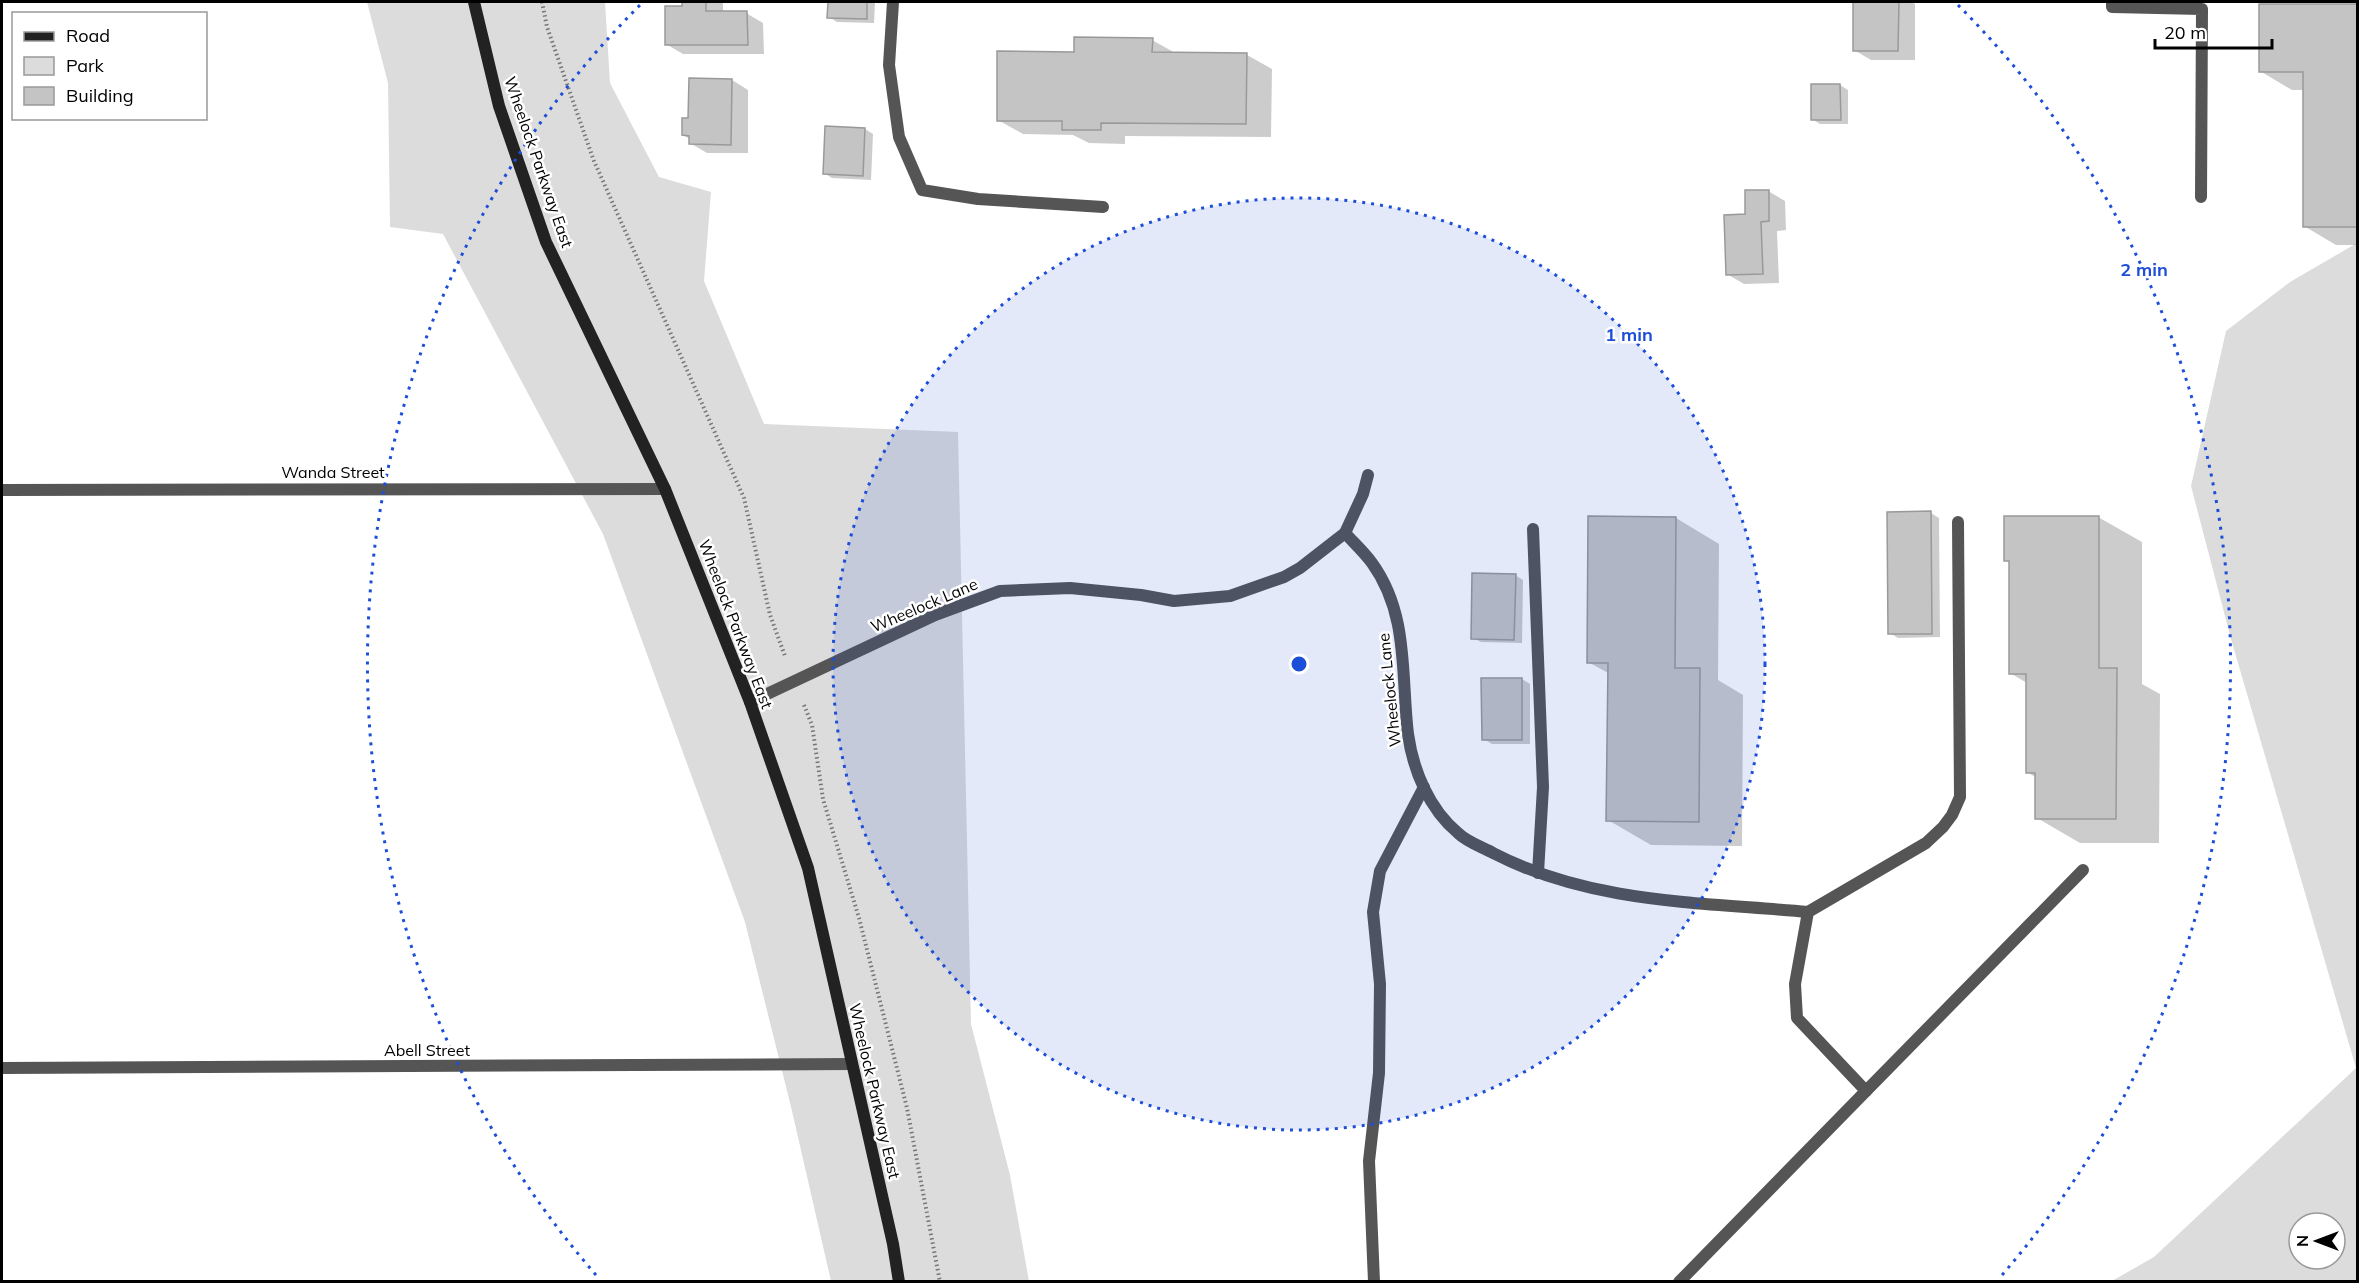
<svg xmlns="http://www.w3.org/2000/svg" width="2359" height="1283" viewBox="0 0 2359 1283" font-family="Mulish,sans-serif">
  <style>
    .green { fill: #dcdcdc; fill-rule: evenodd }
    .shadow { fill: #0003 }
    .building { fill: #c4c4c4; stroke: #999; stroke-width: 1.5 }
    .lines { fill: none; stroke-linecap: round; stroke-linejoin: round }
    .path { stroke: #777; stroke-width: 4; stroke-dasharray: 1.5 3; stroke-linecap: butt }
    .lane { stroke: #555; stroke-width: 12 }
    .street { stroke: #555; stroke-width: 12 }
    .secondary { stroke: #222; stroke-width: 12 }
    .ring { fill: none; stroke: #1d4ed8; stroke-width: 3; stroke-dasharray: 3 6 }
    .labels { text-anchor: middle; stroke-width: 5; stroke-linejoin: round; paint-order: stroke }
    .street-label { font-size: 16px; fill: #000; stroke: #fff }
    .centre { fill: #1d4ed8; stroke: #fff; stroke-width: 3 }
    .ring-label { font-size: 18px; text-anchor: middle; font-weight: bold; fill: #1d4ed8; stroke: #fff; stroke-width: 5; stroke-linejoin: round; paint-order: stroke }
  </style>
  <rect width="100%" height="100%" fill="#fff"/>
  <g class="green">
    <path d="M367,2h238l5,81 49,94 52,15 -7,89 60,143 194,8 13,592 39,151 19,106h-198l-39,-170 -47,-189 -142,-388 -160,-300 -53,-7 -2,-144z"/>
    <path d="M2357,243v1038h-245l42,-24 202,-189 -125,-429 -40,-153 35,-155 64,-49zM2299,1223h36v36h-36z"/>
  </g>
  <g class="shadow">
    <path d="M684,2h39v11h23l17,10 1,31h-81l-17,-10 18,-37z"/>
    <path d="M829,2h46l-1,21 -37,-1 -8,-5z"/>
    <path d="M1855,2h56l4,2v56h-44l-17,-10z"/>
    <path d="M2358,5v240h-22l-32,-19v-136h-12l-32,-19z"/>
    <path d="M1152,40l25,14 70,1 25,14 -1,68 -146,-1v8l-36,-1 -16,-8 -50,-1 -25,-14 77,-67z"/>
    <path d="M732,80l16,10v63h-41l-17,-10v-4l-7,-4z"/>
    <path d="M1840,85l8,5v34h-28l-8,-5z"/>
    <path d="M865,129l8,5 -2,46 -39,-2 -8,-5z"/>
    <path d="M1768,191l17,10 1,29 -9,1 2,52 -35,1 -17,-10 20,-58z"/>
    <path d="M1931,513l8,5 1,119 -42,1 -8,-5z"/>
    <path d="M2098,517l44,25v142l18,10 -1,149h-79l-43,-25v-40l-10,-6v-89l-17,-10v-111l-4,-2z"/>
    <path d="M1676,518l43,26 -1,136 25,15 -1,151 -91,-1 -43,-25 2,-146 -22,-12z"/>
    <path d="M1515,575l8,5 -1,63 -41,-1 -8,-4z"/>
    <path d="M1522,679l8,5v60h-38l-8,-5z"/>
  </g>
  <g class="building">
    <path d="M682,2h24v9h41l1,34h-83v-39h17z"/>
    <path d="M828,2h39v17l-40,-1z"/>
    <path d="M1853,2h46l-1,49h-45z"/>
    <path d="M2259,4h99v223h-55v-155h-44z"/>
    <path d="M1074,37l79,1 -1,14 95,1 -1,71 -145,-1v7h-39v-9h-65v-70l77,1z"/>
    <path d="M689,78l43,1 -1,66 -42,-1v-8l-7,-1v-17h6z"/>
    <path d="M1811,84h29l1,36h-30z"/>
    <path d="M825,126l40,2 -2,48 -40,-2z"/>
    <path d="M1745,190h24v31l-8,1 2,52 -37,1 -2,-60 21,-1z"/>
    <path d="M1931,511l1,123h-44l-1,-122z"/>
    <path d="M1588,516l88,1 -1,151h25l-1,154 -93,-1 2,-158h-21z"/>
    <path d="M2004,516h95v152h18l-1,151h-81v-46h-9v-99h-17v-113h-5z"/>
    <path d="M1472,573l44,1 -2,66 -43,-1z"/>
    <path d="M1481,678h41v62h-40z"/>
  </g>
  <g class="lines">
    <g class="path">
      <path d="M542,2l5,25 47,134 150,337 26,117 15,41"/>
      <path d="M804,705l8,20 11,74 36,119 48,190 33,174"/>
    </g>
    <g class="lane">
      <path d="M893,2l-4,63 10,72 23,53 56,9 125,8"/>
      <path d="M2112,2v5l90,2 -1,188"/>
      <path d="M1533,529l10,258 -5,86"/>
      <path d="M1866,1091l217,-221"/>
      <path d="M1374,1282l-5,-121 10,-88 1,-89 -7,-72 7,-41 44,-84"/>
      <path d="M1679,1282l187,-191 -69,-73 -2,-34 13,-72 118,-69 17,-16 9,-12 8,-18 -2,-275"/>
    </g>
    <g class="street">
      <path d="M2,490l663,-1"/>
      <path d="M1345,533c9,10 19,19 27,30 37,51 29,112 36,171 5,36 21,75 50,99 9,9 24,14 35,20 99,51 207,49 315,59"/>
      <path d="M750,702l185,-87 65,-24 70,-3 71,7 33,6 56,-5 54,-19 16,-9 45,-35 18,-39 5,-19"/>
      <path d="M2,1068l850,-4"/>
    </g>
    <path class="secondary" d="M474,2l25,104 47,136 119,247 85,213 58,166 85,376 6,38"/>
  </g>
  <circle cx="1299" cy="664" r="466" fill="#1d4ed8" fill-opacity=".12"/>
  <g class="ring">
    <circle cx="1299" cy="664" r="466"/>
    <path d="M596 1275A932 932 0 0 1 640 5M1958 5A932 932 0 0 1 2002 1275"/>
  </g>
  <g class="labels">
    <g class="street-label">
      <text transform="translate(539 162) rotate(71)" y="6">Wheelock Parkway East</text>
      <text x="333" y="478">Wanda Street</text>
      <text transform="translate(924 605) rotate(-23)" y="6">Wheelock Lane</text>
      <text transform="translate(736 624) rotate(69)" y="6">Wheelock Parkway East</text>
      <text transform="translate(1389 690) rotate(-96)" y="6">Wheelock Lane</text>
      <text x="427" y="1056">Abell Street</text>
      <text transform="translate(875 1091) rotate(77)" y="6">Wheelock Parkway East</text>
    </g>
  </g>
  <circle cx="1299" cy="664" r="9" class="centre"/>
  <g class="ring-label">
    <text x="2144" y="276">2 min</text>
    <text x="1629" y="341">1 min</text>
  </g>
  <rect width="2359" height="1283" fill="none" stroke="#000000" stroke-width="6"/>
  <rect x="12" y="12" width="195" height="108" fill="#ffffff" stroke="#999999" stroke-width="1.5"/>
  <rect x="24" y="32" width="30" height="9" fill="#222222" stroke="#999999" stroke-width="1.5"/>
  <text x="66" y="42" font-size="18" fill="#000000">Road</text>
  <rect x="24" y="57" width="30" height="18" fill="#dcdcdc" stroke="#999999" stroke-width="1.5"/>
  <text x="66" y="72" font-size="18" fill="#000000">Park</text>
  <rect x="24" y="87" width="30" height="18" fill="#c4c4c4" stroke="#999999" stroke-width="1.5"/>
  <text x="66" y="102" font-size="18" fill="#000000">Building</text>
  <g transform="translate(2317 1241) rotate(270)"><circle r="28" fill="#ffffff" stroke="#999999" stroke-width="1.5"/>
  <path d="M0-4.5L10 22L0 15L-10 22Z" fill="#000000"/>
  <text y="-9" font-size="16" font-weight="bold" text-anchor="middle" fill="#000000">N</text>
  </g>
  <path d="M2155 39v9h117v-9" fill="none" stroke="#000000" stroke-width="3"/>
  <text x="2164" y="39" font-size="18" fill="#000000" stroke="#ffffff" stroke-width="4.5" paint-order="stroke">20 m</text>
</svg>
